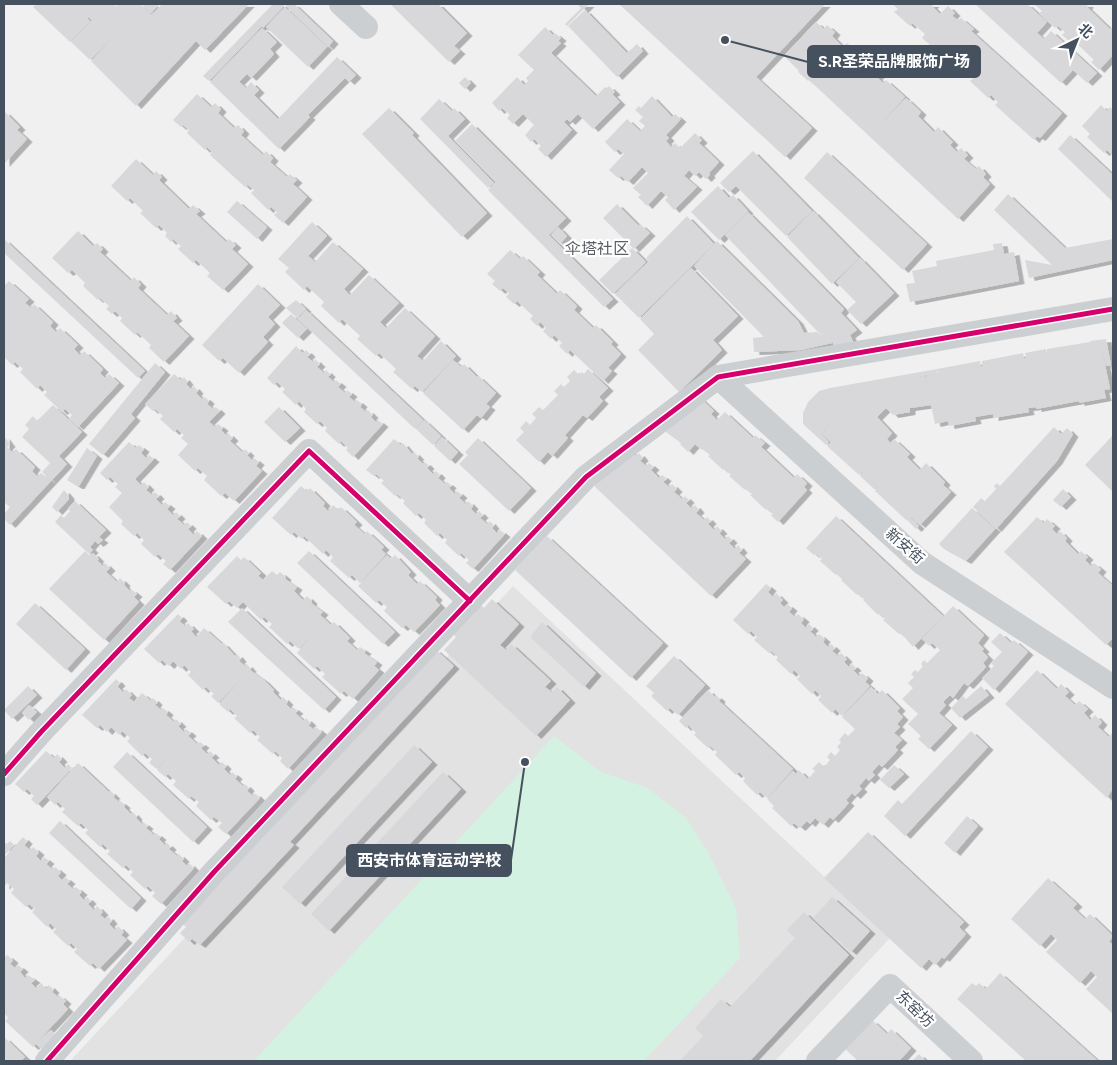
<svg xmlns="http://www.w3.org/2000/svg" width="1117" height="1065" viewBox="0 0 1117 1065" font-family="Figtree,'Noto Sans SC',sans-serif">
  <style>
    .education { fill: #e2e2e3 }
    .green { fill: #d3f2e1 }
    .building { fill: #d8d8db; filter: url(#shadow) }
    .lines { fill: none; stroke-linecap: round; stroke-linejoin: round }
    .minor { stroke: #cccfd1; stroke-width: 24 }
    .cycleway-casing { stroke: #fff; stroke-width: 8 }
    .cycleway { stroke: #d6006c; stroke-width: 5 }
    .labels { text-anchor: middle; stroke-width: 4.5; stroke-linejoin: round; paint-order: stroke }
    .street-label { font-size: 15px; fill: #46515f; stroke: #fff }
    .neighbourhood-label { font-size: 16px; fill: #5b5f65; stroke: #fff }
    .leader { fill: none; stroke: #46515f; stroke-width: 2 }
    .callout-dot { fill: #46515f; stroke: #fff; stroke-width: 2 }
    .callout { fill: #46515f; stroke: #46515f; stroke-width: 2 }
    .callout-label { font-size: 16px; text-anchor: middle; font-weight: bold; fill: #fff }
  </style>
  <defs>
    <filter id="shadow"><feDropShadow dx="5.5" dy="3" stdDeviation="0" flood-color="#0004"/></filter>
  </defs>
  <rect width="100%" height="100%" fill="#f1f0f0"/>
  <path class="education" d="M513,586l377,352 -115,123h-705z"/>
  <path class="green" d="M554,736l47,36 47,16 38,30 22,34 28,56 4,50 -96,103h-390z"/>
  <g class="building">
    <path d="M37,4h80l-13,14 14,-14h22l12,11 10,-11h87l-44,46 -9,-9 -60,65 -45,-45 28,-30 -29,29 -19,-18 21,-22 -4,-3 8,-7 -9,8 3,3 -20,21 -37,-35z"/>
    <path d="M141,4h19l-9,9z"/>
    <path d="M273,4h21l39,37 -5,6 -43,-42 -22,23 -1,-2 -53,55 -6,-5z"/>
    <path d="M390,4h48l29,29 -13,13 6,5 -11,11z"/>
    <path d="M577,4h12l-22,22 -2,-2 16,-16z"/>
    <path d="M619,4h206l-69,73 56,51 -27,29z"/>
    <path d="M892,4h42l-2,2 8,8 8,-8 7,7 -3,3 6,4 3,-2 13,11 -3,2 91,82 -22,25 -3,-2 -3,4 -39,-35 3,-3 -7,-7 -3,3 -18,-17 3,-3 -8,-7 -3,4 -17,-16 3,-4 -7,-6 -3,3 -16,-14 3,-4 -13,-11 -2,3 -16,-14 4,-3z"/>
    <path d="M975,4h52l20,18 -10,11 7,6 7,-8 46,42 -10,10 -14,-13 -12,13z"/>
    <path d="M1034,4h54l-1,3 23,22 3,-3v29l-14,15 -8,-8 3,-2 -22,-21 -2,3 -8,-7 3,-3 -7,-6 -3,2 -16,-15 3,-2z"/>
    <path d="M285,7l42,40 -19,20 -42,-40z"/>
    <path d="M585,10l42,43 10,-9 6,7 -26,26 -49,-51z"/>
    <path d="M816,22l8,7 3,-4 8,7 -3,4 11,11 4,-4 8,7 -4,4 6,6 4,-4 19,18 -3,3 6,6 3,-3 19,17 -31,34 32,-33 15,14 -3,4 16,16 4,-5 15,15 -3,3 7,7 4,-4 7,7 -4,4 12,10 3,-3 7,8 -3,3 7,7 -32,35 -149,-139 -1,1 -10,-9 1,-1 -15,-15z"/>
    <path d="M545,27l8,8 2,-2 6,5 -3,3 3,2 -10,10 45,43 9,-9 2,1 2,-2 6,6 -3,2 8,8 -27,27 -15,-15 -8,8 -3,-3 -3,3 8,8 -26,27 -8,-8 3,-3 -7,-7 -3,3 -6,-7 9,-10 -11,-11 -10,10 -6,-6 3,-3 -8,-7 -3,3 -7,-8 25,-26 7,8 4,-4 -2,-3 8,-8 -16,-15z"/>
    <path d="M262,28l15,14 -7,7 4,5 -23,24 -4,-4 -8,8 7,6 5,-6 8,8 -5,5 24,24 59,-62 19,18 -7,7 -4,-4 -37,37 2,2 -31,32 -69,-67z"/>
    <path d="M465,77l6,6 -6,6 -6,-6z"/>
    <path d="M197,94l14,13 4,-4 6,6 -3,4 16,15 4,-3 6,6 -3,4 22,20 3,-4 7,7 -3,4 17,15 3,-3 7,6 -4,4 14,13 -24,26 -9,-8 3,-3 -6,-5 -3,3 -17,-17 3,-3 -6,-5 -3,2 -35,-32 2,-3 -5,-5 -2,3 -18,-17 2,-3 -6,-5 -2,2 -8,-7z"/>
    <path d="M652,96l20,21 3,-3 6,5 -15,16 3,3 -3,3 5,6 4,-4 5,5 15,-15 7,7 -3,3 20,19 -10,11 1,2 -4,4 -7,-7 -4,4 -6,-6 -5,6 13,11 -23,23 -9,-10 3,-3 -7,-6 -14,15 -9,-9 3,-2 -8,-7 15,-15 -6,-6 -14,15 -7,-6 -3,2 -9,-8 15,-16 -6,-5 -3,3 -10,-10 22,-23 13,12 5,-5 -6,-5 4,-4 -8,-7 4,-4 2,2z"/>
    <path d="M439,99l13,12 2,-3 11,11 -17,17 46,47 -6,5 -68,-69z"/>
    <path d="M1101,105l6,6 3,-4 3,3v46l-6,-6 -3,3 -17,-16 3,-3 -8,-8z"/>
    <path d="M389,108l25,25 -2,2 75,78 -25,24 -100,-103z"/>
    <path d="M4,111l16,16 -3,3 10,9 -23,25z"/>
    <path d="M472,124l94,94 -17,17 64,64 -9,8 -116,-117 8,-8 -41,-41z"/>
    <path d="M1070,135l43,40v27l-55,-53z"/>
    <path d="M753,151l59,60 -26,25 -50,-50 -7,6 -9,-9z"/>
    <path d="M827,152l100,92 -24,26 -99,-92z"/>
    <path d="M136,159l17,16 3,-4 6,6 -3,3 30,29 4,-4 7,6 -4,3 30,28 3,-3 7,6 -4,4 16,15 -25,26 -16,-14 3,-3 -14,-13 -3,3 -15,-14 3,-3 -8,-7 -2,3 -6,-6 2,-3 -8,-8 -3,3 -16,-15 3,-2 -13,-13 -3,3 -16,-15z"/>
    <path d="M718,186l11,12 4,-3 15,16 -29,29 -28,-28z"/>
    <path d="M1008,194l57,54 48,-9v21l-84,18 -4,-18 27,5 -58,-55z"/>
    <path d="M237,201l30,26 -10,12 -30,-27z"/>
    <path d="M617,204l22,22 1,-2 10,9 -16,16 -31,-31z"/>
    <path d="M813,211l46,47 -27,26 -45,-47z"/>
    <path d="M748,212l96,97 -3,4 16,17 -7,5 3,7 -17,8 -4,-9v2l-31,7 -47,2 -1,-14 10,-1v-1l-69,-70 23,-25 81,80 6,12 13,-1 8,5 -8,-6 -92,-96z"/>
    <path d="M687,216l27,28 -75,74 -24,-24 34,-33 -3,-3z"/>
    <path d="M312,222l15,14 -19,20 7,6 18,-20 30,27 -19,20 6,6 19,-20 30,28 -19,19 6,6 19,-20 30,28 -18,20 6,5 18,-20 15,15 -34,36 -7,-6 -3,3 -19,-17 3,-3 -17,-16 -3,3 -19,-17 3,-3 -18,-17 -3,4 -18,-17 3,-4 -17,-16 -3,4 -19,-18 4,-4 -11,-9z"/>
    <path d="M558,227l9,9 -7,8 -9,-9z"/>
    <path d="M78,231l15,15 4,-3 6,6 -3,3 31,29 3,-4 7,7 -3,4 29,27 4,-4 6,7 -4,3 16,15 -25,26 -15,-14 2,-3 -14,-13 -2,3 -15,-14 2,-3 -7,-7 -3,3 -6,-5 3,-3 -9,-8 -2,2 -15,-14 2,-3 -13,-13 -4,3 -16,-15z"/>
    <path d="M4,239l141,132 -7,7 -134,-125z"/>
    <path d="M1002,243l2,11 10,-2 5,29 -109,21 -4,-18 9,-1 -3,-12 25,-5 -1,-5 58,-11 -1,-6z"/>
    <path d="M632,248l14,14 -33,32 -14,-14z"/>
    <path d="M510,250l10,9 3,-3 17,16 -3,3 20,19 3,-4 17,16 -3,4 19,18 3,-3 17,17 -2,2 10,10 -13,14 4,3 -9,10 -33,-31 -3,4 -8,-8 3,-3 -8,-8 -3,4 -8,-8 3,-3 -6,-6 -3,4 -7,-7 3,-3 -16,-15 -3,3 -8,-7 3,-4 -6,-5 -3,3 -8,-7 3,-3 -8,-7z"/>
    <path d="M860,258l34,35 -33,31 -14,-14 9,-8 -20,-20z"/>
    <path d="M691,268l47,48 -25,24 9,10 -43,42 -41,-42 16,-16 -14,-15z"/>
    <path d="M9,281l20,18 -4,4 6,5 3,-4 19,18 -3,4 6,6 4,-4 18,17 -4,4 6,6 4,-4 19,18 -3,4 5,5 4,-4 10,9 -41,44 -9,-8 3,-4 -7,-6 -3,3 -18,-17 3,-3 -7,-7 -3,4 -17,-17 3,-3 -8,-7 -3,3 -8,-8v-74l1,2z"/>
    <path d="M258,284l22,21 -12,12 7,7 -12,13 5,5 -29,31 -16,-15 -4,3 -17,-16z"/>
    <path d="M296,300l10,9 -9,9 -11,-10z"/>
    <path d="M306,310l117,110 -8,9 -117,-110z"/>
    <path d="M291,314l16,15 -9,9 -16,-15z"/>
    <path d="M1106,339l5,26 -5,1 -5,-21 9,44 -6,1 2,8 -27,5v-2l-43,8v-2l-8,1 1,4 -36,6v-4l-18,3 1,4 -27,5 -1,-5 -13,3 -4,-19 -21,3v4l-17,3 -7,-7 -9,9 15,16 -5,6 3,4 4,-4 16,15 -3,3 13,13 6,-7 19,19 -2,3 8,7 -31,33 -9,-8 -4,4 -32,-30 4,-4 -12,-11 11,11 -3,3 -15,-14 4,-5 -5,4 -32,-29 4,-4 -9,-8 20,-23 -21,23 8,8 -3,3 -23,-21v-11l5,-11 11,-11 11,-3 107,-19v4l-43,8 31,-5 3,13 -2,-13 12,-3 -1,-4 43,-8 1,5 -12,3 13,-3v-5l41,-8 1,5 -20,4 22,-4 -1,-5 21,-4 1,6v-6l43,-7 1,5 -1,-6z"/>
    <path d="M296,346l7,7 3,-3 4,4 -3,3 6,5 2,-3 5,5 -3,3 7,6 2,-3 4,4 -2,3 6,5 2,-2 5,4 -3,3 7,6 2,-3 5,4 -3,3 6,5 2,-2 5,4 -2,3 6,5 2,-2 5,5 -2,2 5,5 2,-2 5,4 -30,33 -7,-7 2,-2 -7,-7 -2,3 -14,-13 2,-3 -7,-7 -3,3 -13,-12 2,-3 -7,-8 -3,4 -14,-13 3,-3 -8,-7 -3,3 -7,-7z"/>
    <path d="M453,360l8,7 3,-3 13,13 1,-1 18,17 -10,11 4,3 -9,11 -4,-3 -14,15 -40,-37z"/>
    <path d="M155,363l10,9 -34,42 4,4 -32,37 -14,-11z"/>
    <path d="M588,369l20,19 -9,9 4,4 -16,17 -4,-3 -18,20 3,3 -16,18 -4,-4 -9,10 -23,-22 8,-8 -4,-4 6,-7 4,4 6,-7 -4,-4 7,-7 4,3 15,-15 -4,-4 7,-7 3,3 6,-6 -3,-4 7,-7 5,5 3,-3 2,2z"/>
    <path d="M174,374l7,6 3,-3 4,5 -2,2 5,5 3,-3 4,5 -2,2 6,6 3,-2 4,4 -2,3 6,5 3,-2 4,4 -11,11 6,5 3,-3 5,4 -2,2 5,5 2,-2 5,5 -3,3 12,11 3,-3 4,4 -2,2 5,5 2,-2 5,4 -3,4 6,5 -28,30 -9,-8 -4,3 -17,-16 3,-4 -9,-8 -3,3 -17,-16 10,-11 -7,-6 3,-3 -7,-6 -3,3 -14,-13 3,-3 -8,-7 -2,2 -8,-7z"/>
    <path d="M699,397l15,14 -3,3 6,6 8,-8 28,26 2,-3 10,8 -4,4 33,31 3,-4 10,9 -3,4 3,3 -29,32 -7,-7 2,-1 -6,-6 -1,2 -16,-15 2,-1 -6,-5 -1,1 -16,-14 2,-1 -7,-7 -1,2 -15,-14 2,-1 -7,-6 -1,1 -7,-6 -7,8 -8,-8 1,-1 -15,-11z"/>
    <path d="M53,405l29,27 -23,24 8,8 -16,17 -9,-9 8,-9 -28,-26 7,-8 -4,-4 8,-9 4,5z"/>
    <path d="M279,407l21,21 -15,14 -21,-20z"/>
    <path d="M424,420l17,16 -8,9 -17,-16z"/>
    <path d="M1054,427l7,7 6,-6 6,6 -16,27 -61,68 -23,-22 8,-9 4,3 11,-12 -2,-3 3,-3 3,3z"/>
    <path d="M1113,435v57l-28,-27z"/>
    <path d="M4,436l6,8 -3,3 5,5 4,-3 19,18 -3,4 5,5 4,-3 10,8 -41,44 -6,-6v-5l6,-7 -6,-5z"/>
    <path d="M442,437l16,15 -8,9 -16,-15z"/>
    <path d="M478,438l53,50 -22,23 -50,-47 9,-9 -3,-3z"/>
    <path d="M394,439l7,6 2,-2 9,11 2,-2 5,5 -2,1 6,6 2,-2 4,4 -2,2 6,6 3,-3 4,4 -2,3 7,6 2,-2 4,3 -2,3 6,6 2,-3 5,4 -3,3 7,6 2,-3 5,5 -2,3 5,5 3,-3 4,4 -3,3 7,6 3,-3 4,5 -2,2 5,5 3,-3 5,4 -32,35 -7,-6 3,-3 -8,-7 -2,3 -14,-13 2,-3 -7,-7 -3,3 -13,-13 2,-3 -7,-7 -3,3 -13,-13 2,-2 -8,-7 -2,2 -14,-13 3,-2 -8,-7 -2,2 -8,-6z"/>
    <path d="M129,442l7,6 3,-3 5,4 -3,4 5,5 3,-3 5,4 -19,20 6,6 3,-3 5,5 -3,3 6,5 3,-3 4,4 -3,3 6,6 3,-3 5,4 -3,3 6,6 3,-3 4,4 -3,3 7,6 3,-3 4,4 -3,3 6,6 3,-4 5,5 -32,34 -7,-6 3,-3 -8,-7 -3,3 -14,-13 3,-4 -7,-7 -3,3 -13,-12 2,-3 -14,-14 13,-14 -7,-6 3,-3 -8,-7 -3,3 -7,-7z"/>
    <path d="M87,448l10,8 -18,30h-2l-10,-6z"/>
    <path d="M628,449l8,7 3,-3 4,5 -3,3 6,5 3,-3 5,4 -3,3 8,8 3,-3 4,3 -3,4 6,5 3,-3 5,5 -3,3 8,7 3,-3 4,4 -3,3 5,5 4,-3 4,5 -3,3 8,7 3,-3 4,4 -3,3 6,6 3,-4 5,5 -3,2 6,6 3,-3 4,4 -3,3 6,6 3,-4 4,5 -3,3 7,6 -35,37 -117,-110z"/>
    <path d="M301,486l6,5 3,-3 15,15 -2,3 5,5 5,-6 6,5 2,-3 16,15 -3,3 11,9 2,-3 17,16 -3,3 5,4 -26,29 -8,-8 -3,3 -19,-17 3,-4 -7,-7 -3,4 -19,-18 -2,3 -8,-7 -3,3 -19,-17z"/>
    <path d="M1063,489l8,8 -10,10 -8,-7z"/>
    <path d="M64,490l5,6v3l-12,13 -5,-5z"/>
    <path d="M75,501l31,29 -7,7 4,3 -5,4 -3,-3 -5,6 3,3 -4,4 -34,-32 6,-7 3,3 6,-7 -2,-3z"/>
    <path d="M972,508l23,21 -29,32 -22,-12 -5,-5z"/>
    <path d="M836,516l107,100 -30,31 -12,-14 -2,1 -16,-14 2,-2 -6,-5 -1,2 -15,-15 1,-1 -6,-6 -1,2 -16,-15 1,-1 -5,-5 -1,1 -16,-14 2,-2 -6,-5 -2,1 -8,-7z"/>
    <path d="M1037,517l7,6 3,-4 8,7 -3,3 5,5 3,-3 7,7 -2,3 13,13 3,-3 7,6 -3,3 6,6 3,-3 7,6 -3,4 14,12 1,-1v54l-7,7 -102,-93z"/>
    <path d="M911,518l8,8 -3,3 -8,-8z"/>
    <path d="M547,536l116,107 -32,35 -116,-108z"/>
    <path d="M85,551l7,7 -2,-2 3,-3 6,6 -2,1 6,6 2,-3 5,5 -4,4 11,10 3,-4 5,5 -1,2 6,6 1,-2 6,5 -3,3 5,5 -35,38 -55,-51z"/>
    <path d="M309,551l86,81 -12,12 -86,-81z"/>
    <path d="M387,555l4,4 4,-4 16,17 -3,3 9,9 3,-3 17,16 -2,3 5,5 -26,27 -8,-7 -4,3 -18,-17 3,-4 -8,-7 -3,3 -18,-17z"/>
    <path d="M237,556l4,4 3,-3 17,16 -3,3 5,4 9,-9 5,4 3,-3 6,5 -1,2 12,8 -3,4 9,9 4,-4 5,5 -1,2 12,9 -3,3 11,10 3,-3 16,16 -3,3 10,9 3,-3 6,4 -2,2 13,9 -3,4 5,4 -26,29 -9,-8 -3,3 -19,-17 3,-3 -8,-8 -3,3 -17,-16 19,-23 -17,19 -9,-8 -3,3 -18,-17 3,-3 -8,-7 -3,3 -18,-18 -6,6 -8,-7 -3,3 -19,-17z"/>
    <path d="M766,584l5,4 -3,4 5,5 3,-4 7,7 -3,3 4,4 3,-3 5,4 -3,4 6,5 3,-3 6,5 -3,4 5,5 3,-4 4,4 -3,3 6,6 3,-3 6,5 -2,3 5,5 3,-3 4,4 -3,3 6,5 3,-3 6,6 -3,3 5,5 3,-3 4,4 -3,2 6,6 3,-3 6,5 -3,4 5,4 -28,30 -7,-7 -3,4 -14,-13 3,-4 -6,-6 -3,4 -15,-15 3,-3 -6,-6 -3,4 -15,-14 2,-3 -7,-6 -2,2 -15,-13 3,-3 -6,-6 -3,3 -15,-14z"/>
    <path d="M492,599l27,25 -19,21 6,5 5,-6 40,37 -6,6 7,5 5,-5 13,13 -34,36 -92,-86 12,-13 -3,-3 27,-30 4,4z"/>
    <path d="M35,603l50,46 -19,21 -50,-46z"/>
    <path d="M953,606l31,29 -6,8 6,6 -2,2 6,6 -5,6 3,4 -18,19 -4,-3 -11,15 -3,-3 -7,7 3,3 -7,8 13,12 -23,24 -11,-10 3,-3 -13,-12 10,-10 -16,-15 11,-11 -5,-5 6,-6 -3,-3 4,-4 3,2 5,-6 -2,-2 3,-4 3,3 13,-13 -8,-7 -3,3 -7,-7z"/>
    <path d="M242,608l94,89 -12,13 -96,-88z"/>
    <path d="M178,614l4,4 -3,3 6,5 3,-3 6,6 -3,2 5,6 8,-9 18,16 1,-1 12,13 2,-2 4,5 -2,2 6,5 2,-2 4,5 -1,1 14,10 10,10 -1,2 8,8 2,-3 5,5 -2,2 5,5 2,-2 5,4 -3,2 9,8 2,-3 5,5 -3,2 6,5 2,-3 6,5 -34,37 -8,-8 2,-3 -7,-7 -2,3 -16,-14 3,-3 -7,-7 -3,3 -16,-15 3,-2 -7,-7 -2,3 -9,-8 26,-29 -27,28 -7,-7 3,-2 -8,-7 -3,3 -15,-15 3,-3 -7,-7 -3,4 -8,-8 -4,5 -7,-6 -3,3 -15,-14z"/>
    <path d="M542,622l54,51 -12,14 -54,-50z"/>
    <path d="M1000,633l11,10 3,-3 14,12 -34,38 -12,-12 12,-12 -3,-3 11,-11 -11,-10z"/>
    <path d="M435,649l19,17 -164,176 4,3 -94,100 -8,-6 -3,3 -9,-9 6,-6 -5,-5z"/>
    <path d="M674,656l31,29 -27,30 -8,-7 -3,3 -16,-15 3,-3 -8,-7z"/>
    <path d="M1037,670l20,19 4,-5 8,8 -4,4 10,9 4,-4 9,8 -4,4 6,7 5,-5 7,7 -4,5 11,10 4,-5v56l-6,10 -102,-94z"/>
    <path d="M116,679l4,4 -3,3 6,6 3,-3 6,6 -3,3 5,4 8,-9 9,8 2,-3 4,4 -2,3 6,5 2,-2 5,4 -2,3 8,7 2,-3 5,5 -3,2 6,6 2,-3 5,4 -3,3 9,8 3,-2 4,3 -3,3 6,6 3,-3 4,4 -3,2 8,8 3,-3 4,4 -2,3 6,6 2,-3 5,4 -2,3 8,7 2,-2 4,4 -2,3 6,5 2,-3 5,5 -34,36 -8,-7 4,-4 -8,-6 -3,3 -15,-14 3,-4 -8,-6 -2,3 -16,-14 3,-4 -8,-7 -3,3 -8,-7 21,-24 -21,23 -8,-6 3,-4 -7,-6 -3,3 -15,-15 3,-3 -8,-7 -3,4 -8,-8 -4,5 -7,-7 -3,3 -15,-13z"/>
    <path d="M28,686l9,9 -25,24 -8,-9z"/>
    <path d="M981,686l8,9 -29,23 -9,-10 12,-12 3,3z"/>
    <path d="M871,687l7,7 4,-4 18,18 -3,3 6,6 -6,7 3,3 -6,6 8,7 -7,7 3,3 -16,17 -3,-3 -7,8 3,3 -6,6 -3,-3 -7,8 3,3 -7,7 -3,-3 -6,7 3,3 -16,17 -3,-3 -7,8 -8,-7 -5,6 -3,-3 -7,7 -6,-5 -3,3 -19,-18 2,-2 -7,-7 26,-28 3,3 3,-4 9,9 7,-8 -3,-2 7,-7 5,5 6,-7 -3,-3 4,-5 4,4 5,-6 -3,-3 4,-5 -2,-2 6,-7 3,3 7,-7 -13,-12z"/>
    <path d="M708,690l7,7 1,-2 4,4 -1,2 74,68 -26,29 -7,-6 -3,3 -14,-14 2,-3 -6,-6 -3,3 -21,-20 2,-3 -7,-6 -2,2 -14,-13 2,-2 -8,-8 -2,3 -7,-7z"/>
    <path d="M29,705l8,7 -8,8 -7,-7z"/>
    <path d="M971,731l17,16 -83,89 -21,-20 14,-16 4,4z"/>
    <path d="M414,745l18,17 -132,142 -18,-17z"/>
    <path d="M46,751l8,7 3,-4 5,5 -3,3 6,6 3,-4 4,4 -35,37 -6,-6 3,-3 -7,-7 -3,3 -9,-8z"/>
    <path d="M127,752l80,75 -14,15 -80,-75z"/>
    <path d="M78,763l31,29 1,-1 5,5 -2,1 6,5 1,-1 5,4 -1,2 7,7 2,-2 4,5 -1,1 6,6 1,-2 5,4 -2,2 8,7 2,-2 5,4 -2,2 6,6 2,-2 4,4 -2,2 8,7 2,-2 5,5 -2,2 5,5 2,-3 5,5 -33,36 -9,-8 3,-3 -7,-7 -3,3 -15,-14 3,-3 -7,-7 -3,3 -16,-14 3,-3 -7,-7 -3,3 -15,-14 3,-3 -7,-7 -3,3 -16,-14 3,-3 -7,-7 -3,3 -8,-8z"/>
    <path d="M894,765l10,9 -15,14 -9,-8z"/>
    <path d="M443,772l18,17 -132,142 -18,-17z"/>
    <path d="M967,816l11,10 -23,27 -11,-10z"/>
    <path d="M60,821l81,77 -10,11 -82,-76z"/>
    <path d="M868,832l96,90 -5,5 7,7 -22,25 -2,-2 -7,8 -6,-6 -8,9 -97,-90z"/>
    <path d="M23,837l4,4 -3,4 6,5 3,-3 6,5 -3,4 5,5 3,-4 5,4 -3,3 6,5 3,-2 6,5 -3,4 4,4 3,-3 5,4 -3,3 6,5 3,-2 6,5 -3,3 5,5 3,-3 4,4 -3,3 6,6 3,-4 6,6 -3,3 5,4 3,-3 4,5 -3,3 6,6 3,-4 6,6 -3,3 6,5 -28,29 -6,-6 -3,3 -16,-14 3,-3 -6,-6 -3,3 -15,-14 3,-3 -6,-6 -3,4 -15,-15 3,-3 -6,-5 -3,3 -15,-14 3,-4 -7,-6 -3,4v-29z"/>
    <path d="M10,841l4,4 -10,11v-14l3,2z"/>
    <path d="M1048,878l29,26 -4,4 12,11 5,-5 23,22 -4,6 4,3v69l-27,-25 11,-12 -6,-6 -11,12 -34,-31 11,-12 -6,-6 -11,12 -29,-27z"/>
    <path d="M832,897l38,34 -19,21 -38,-34z"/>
    <path d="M804,912l45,43 -99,106h-70l23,-25 -8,-8 26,-29 9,8 65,-69 -8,-8z"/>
    <path d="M7,955l6,5 -3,4 5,4 3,-3 5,4 -3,3 5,6 3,-3 7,5 -4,3 5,5 5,-5 5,6 3,-4 5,5 -2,2 6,5 1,-2 7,6 -3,3 5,5 -30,32 13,-11 13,13 -14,14 -14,-13 -3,3 -28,-26 3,-3 -4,-5v-55z"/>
    <path d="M1000,973l98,88h-72l-69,-62 15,-16 4,3 3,-3 7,6z"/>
    <path d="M872,1020l15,14 4,-5 20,19 -12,13h-41l-14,-13z"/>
    <path d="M4,1037l21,20 -4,4h-14l-3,-3z"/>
    <path d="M919,1054l7,7h-14z"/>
  </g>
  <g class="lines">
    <g class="minor">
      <path d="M341,4l25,23"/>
      <path d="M718,377l204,186 191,124"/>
      <path d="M4,774l37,-42 268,-281 161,150"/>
      <path d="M47,1061l167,-189 372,-395 132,-100 395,-68"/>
      <path d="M818,1061l72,-75 81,75"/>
    </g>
    <defs>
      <g id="cycleway">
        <path d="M4,774l37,-42 268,-281 161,150"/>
        <path d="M47,1061l167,-189 372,-395 132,-100 395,-68"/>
      </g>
    </defs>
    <use href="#cycleway" class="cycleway-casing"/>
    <use href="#cycleway" class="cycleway"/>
  </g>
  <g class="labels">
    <g class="street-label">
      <text transform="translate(905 546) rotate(41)" y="5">新安街</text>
      <text transform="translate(915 1009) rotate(43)" y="5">东窑坊</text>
    </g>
    <g class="neighbourhood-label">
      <text x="597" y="254">伞塔社区</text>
    </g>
  </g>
  <path class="leader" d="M725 40L808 62M525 762L511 860"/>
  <g class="callout-dot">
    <circle cx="725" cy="40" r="5"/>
    <circle cx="525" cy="762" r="5"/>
  </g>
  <g class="callout">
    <rect x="808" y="46" width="172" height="31" rx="5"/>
    <rect x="347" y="845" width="164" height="31" rx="5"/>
  </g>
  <g class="callout-label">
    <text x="894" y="67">S.R圣荣品牌服饰广场</text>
    <text x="429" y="866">西安市体育运动学校</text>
  </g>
  <rect width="1117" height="1065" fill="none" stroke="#46515f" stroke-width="10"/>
  <g transform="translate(1077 40) rotate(43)" stroke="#ffffff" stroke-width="4" paint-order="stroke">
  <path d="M0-4L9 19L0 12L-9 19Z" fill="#46515f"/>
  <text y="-8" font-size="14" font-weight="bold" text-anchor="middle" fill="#46515f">北</text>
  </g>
</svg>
